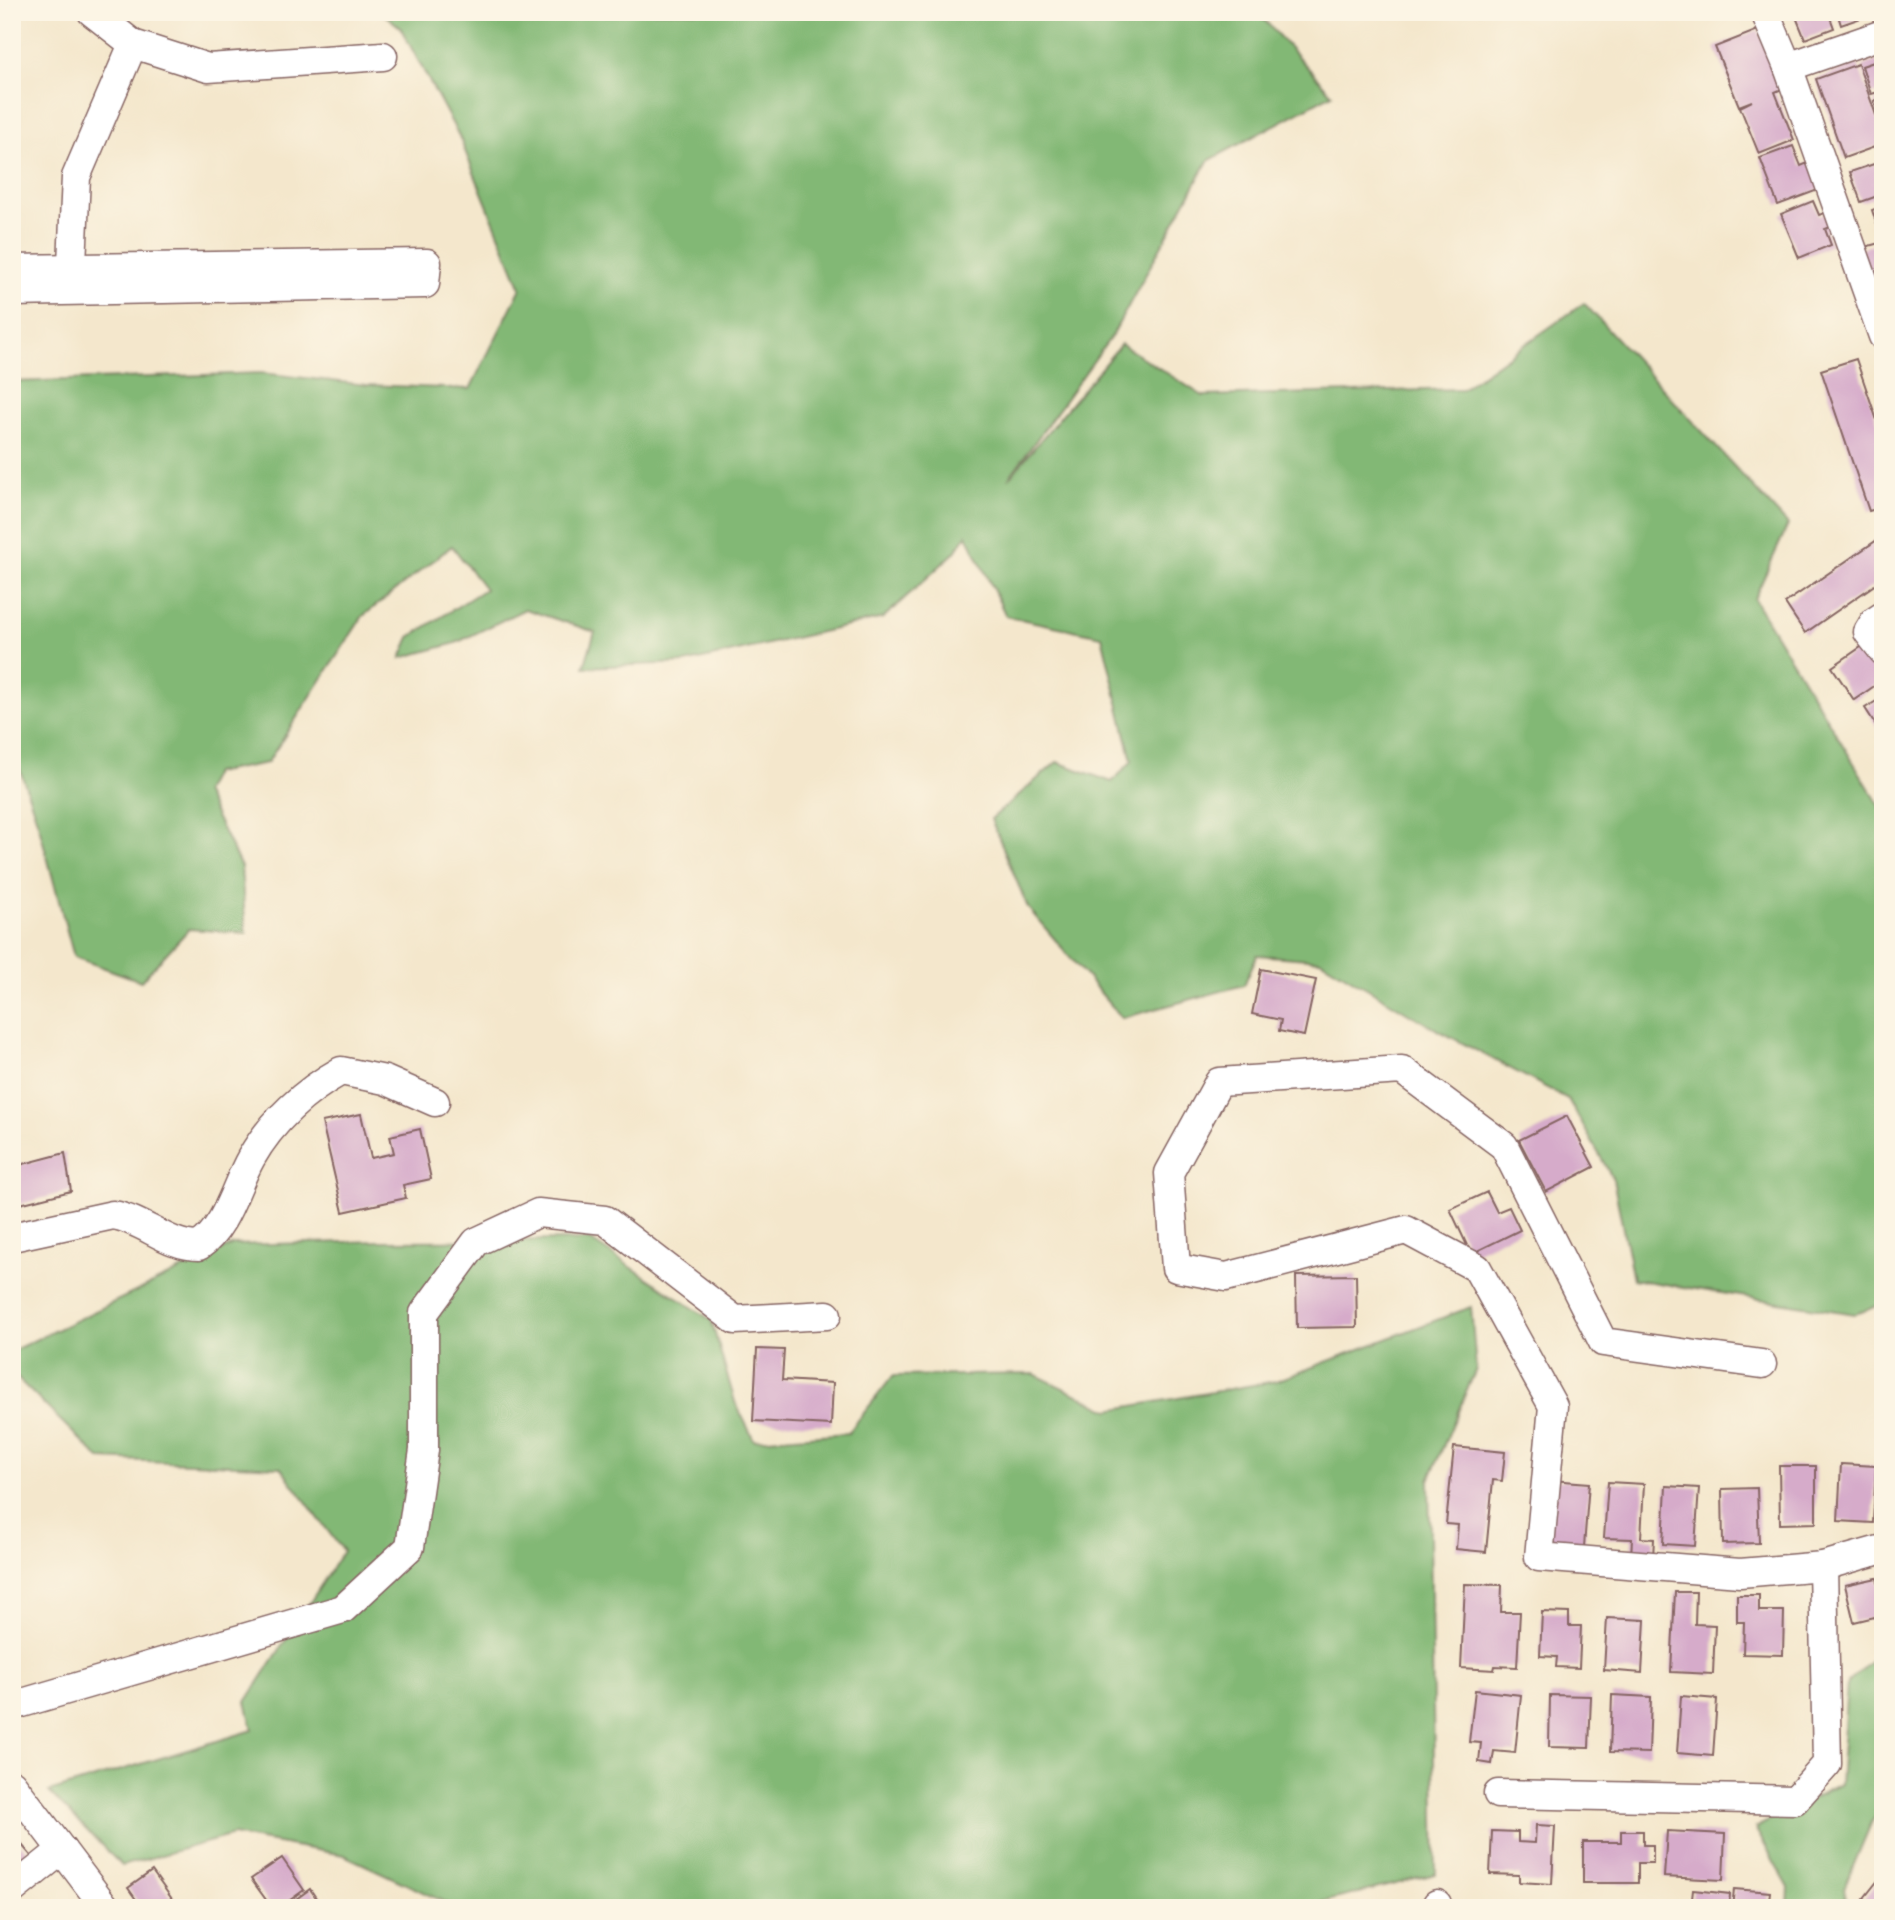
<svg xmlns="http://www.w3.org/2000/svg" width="1895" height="1920" viewBox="0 0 1895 1920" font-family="'Playpen Sans',sans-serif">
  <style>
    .forest { fill: #82b874; stroke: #666c50; stroke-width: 2 }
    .building { fill: #d6abca }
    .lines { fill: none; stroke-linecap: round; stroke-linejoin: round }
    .minor-casing { stroke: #866563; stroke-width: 31 }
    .minor { stroke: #fff; stroke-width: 28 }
  </style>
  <rect width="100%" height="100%" fill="#fcf5e5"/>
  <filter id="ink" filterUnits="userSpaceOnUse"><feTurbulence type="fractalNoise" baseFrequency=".0143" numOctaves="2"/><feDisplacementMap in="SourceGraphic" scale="14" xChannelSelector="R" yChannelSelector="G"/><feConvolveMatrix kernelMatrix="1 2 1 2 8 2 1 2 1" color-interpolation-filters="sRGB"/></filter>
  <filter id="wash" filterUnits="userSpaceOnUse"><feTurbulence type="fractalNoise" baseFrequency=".00686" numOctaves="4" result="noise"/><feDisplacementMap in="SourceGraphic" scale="28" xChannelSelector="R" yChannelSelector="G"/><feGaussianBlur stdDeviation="1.57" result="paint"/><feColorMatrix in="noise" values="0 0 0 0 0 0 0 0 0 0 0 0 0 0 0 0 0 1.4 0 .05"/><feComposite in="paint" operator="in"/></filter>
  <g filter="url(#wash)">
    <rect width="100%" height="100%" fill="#f4e7cc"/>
    <g class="forest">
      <path d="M381,12h876l75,82 -124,67 -95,173 -105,145 113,-135 82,52 259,-7 122,-86 204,222 -34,74 129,212v493l-28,10 -222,-35 -20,-100 -45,-80 -138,-73 -110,-66 -63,-5 -13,30 -122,33 -94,-110 -37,-89 66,-57 55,20 20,-21 -30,-125 -96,-20 -39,-81 -13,18 -71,65 -198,45 -101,4 11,-35 -70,-23 -69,34 -55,15 9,-21 75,-48 -33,-43 -89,70 -96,147 -53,10 -10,19 37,75 5,66 -57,-4 -48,52 -67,-24 -36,-134 -26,-77v-364l249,-9 106,12 103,4 51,-101 -62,-152 -59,-109z"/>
      <path d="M590,1240l121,80 24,82 19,38 94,-7 45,-57 141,-2 75,36 167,-29 195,-74 5,62 -47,111 7,394 -138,34h-841l-113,-53 -111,-20 -111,31 -73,-74 204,-62 -7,-28 97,-151 -63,-84 -180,-8 -88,-86v-22l221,-106 148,-4z"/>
      <path d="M1883,1651v157l-11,13 -28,67 4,20h-60l1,-20 -34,-60 85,-44 7,-101z"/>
    </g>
    <g id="blocks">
      <g class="building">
        <path d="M1794,12h34l6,16 -29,11z"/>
        <path d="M1837,12h38v1l-34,12z"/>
        <path d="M1758,30l24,59 -7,3 19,48 -35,14 -19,-47 12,-6 -13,5 -24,-59z"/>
        <path d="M1883,59v32l-12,3 -9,-28z"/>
        <path d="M1858,64l25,71v9l-39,14 -28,-79z"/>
        <path d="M1883,98v28h-1l-8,-25z"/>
        <path d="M1793,146l8,20 14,-6 11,27 -48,18 -18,-47z"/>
        <path d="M1883,161v33l-22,8 -11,-30z"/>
        <path d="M1813,201l6,14 11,-4 6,14 -11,4 6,16 -32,13 -18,-44z"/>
        <path d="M1883,206v34h-1l-10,-30z"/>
        <path d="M1883,242v31l-14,4 -8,-29z"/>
        <path d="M1856,359l27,79v69l-14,4 -48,-141z"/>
        <path d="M1883,536v43l-78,54 -20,-30z"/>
        <path d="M1864,645l19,27v8l-29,20 -22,-33z"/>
        <path d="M1883,697v39l-18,-28z"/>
        <path d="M1261,969l55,11 -12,56 -25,-5 2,-11 -29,-6z"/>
        <path d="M361,1114l10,44 23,-5 -4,-17 30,-7 11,50 -28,6 3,13 -63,14 -21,-90z"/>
        <path d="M1567,1116l27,51 -48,25 -27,-52z"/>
        <path d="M65,1153l6,38 -59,15v-39z"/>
        <path d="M1487,1192l10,20 12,-5 11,23 -49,24 -21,-45z"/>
        <path d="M1356,1275l1,52 -60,1 -1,-52z"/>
        <path d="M757,1349l27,1 -2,30 51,3 -2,42 -78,-4z"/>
        <path d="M1454,1447l51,5 -3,29 -9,-1 -7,72 -30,-3 2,-24 -12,-1z"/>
        <path d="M1841,1464l35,2 -3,57 -35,-2z"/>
        <path d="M1779,1466h37v57l-36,1z"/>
        <path d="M1551,1480l38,3 -5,64 -39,-3z"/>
        <path d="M1608,1482l36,2 -3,54 13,1 -1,18 -22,-1 1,-17 -28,-1z"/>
        <path d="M1666,1486l33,2 -4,58 -32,-2z"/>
        <path d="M1757,1488l2,55 -36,1 -1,-55z"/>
        <path d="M1877,1578l6,23v14l-29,7 -9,-37z"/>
        <path d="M1465,1584l37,1 -1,27h19l-3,55 -22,-1 -1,4 -33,-2z"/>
        <path d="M1675,1592h21l-1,32 20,1 -2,49 -42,-2z"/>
        <path d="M1737,1595h22v16h25l-1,44 -40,-1 1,-32h-7z"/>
        <path d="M1542,1612l27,1v13h12l-2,42 -23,-1 1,-10 -17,-1z"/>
        <path d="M1607,1618l38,2 -3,53 -38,-3z"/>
        <path d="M1475,1690l46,5 -6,58 -21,-2 -2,13 -13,-2 2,-19 -12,-1z"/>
        <path d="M1550,1695l41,1 -2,52 -40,-1z"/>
        <path d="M1612,1695l39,2 -2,56 -39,-1z"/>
        <path d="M1681,1696l36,3 -4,57 -36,-3z"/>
        <path d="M1536,1825l19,1 -3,58 -33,-2v-7l-29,-1 2,-43 26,1v10l17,1z"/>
        <path d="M1621,1831h22v14h10v18h-15v20h-55v-41h38z"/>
        <path d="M1667,1831l58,3 -2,46 -59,-3z"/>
        <path d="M22,1845l16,19 -26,21v-32z"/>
        <path d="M282,1858l22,32 -25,18h-7l-21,-29z"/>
        <path d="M152,1871l25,35 -3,2h-32l-14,-20z"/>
        <path d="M1883,1874v34h-6l-13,-10z"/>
        <path d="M310,1889l13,19h-39z"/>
        <path d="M1734,1889l36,3 -2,16h-36z"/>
        <path d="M1693,1890l37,4 -1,14h-38z"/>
      </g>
    </g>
  </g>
  <g filter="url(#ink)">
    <use href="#blocks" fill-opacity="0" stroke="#866563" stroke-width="2"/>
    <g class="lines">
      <defs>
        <g id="minor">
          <path d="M92,12l41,32 75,24 175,-12"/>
          <path d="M1765,12l23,55 95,269"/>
          <path d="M1788,67l95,-33"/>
          <path d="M12,269l415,-6 -2,21 -413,8"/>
          <path d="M71,285l5,-108 57,-133"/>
          <path d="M1883,616l-9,6 -6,10 15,19"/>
          <path d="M12,1237l101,-22c31,5 54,31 86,31 28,-19 36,-60 52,-88 21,-37 54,-67 90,-87l44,9 50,22"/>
          <path d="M1762,1364l-159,-22 -99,-196 -102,-76 -183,12 -50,91 7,95 50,9 180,-47 71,38 76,138 -14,151 201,16 83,-7 60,-17"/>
          <path d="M12,1706l331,-97 67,-62 14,-97v-137l52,-71 62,-29 67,7 130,100 92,-5"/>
          <path d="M12,1784l94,124"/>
          <path d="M1498,1794l297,6 32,-36 -4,-198"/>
          <path d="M12,1890l50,-40"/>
          <path d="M1437,1904l1,4"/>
        </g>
      </defs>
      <use href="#minor" class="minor-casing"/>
      <use href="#minor" class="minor"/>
    </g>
  </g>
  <rect width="1895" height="1920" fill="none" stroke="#fcf5e5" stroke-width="42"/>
</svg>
